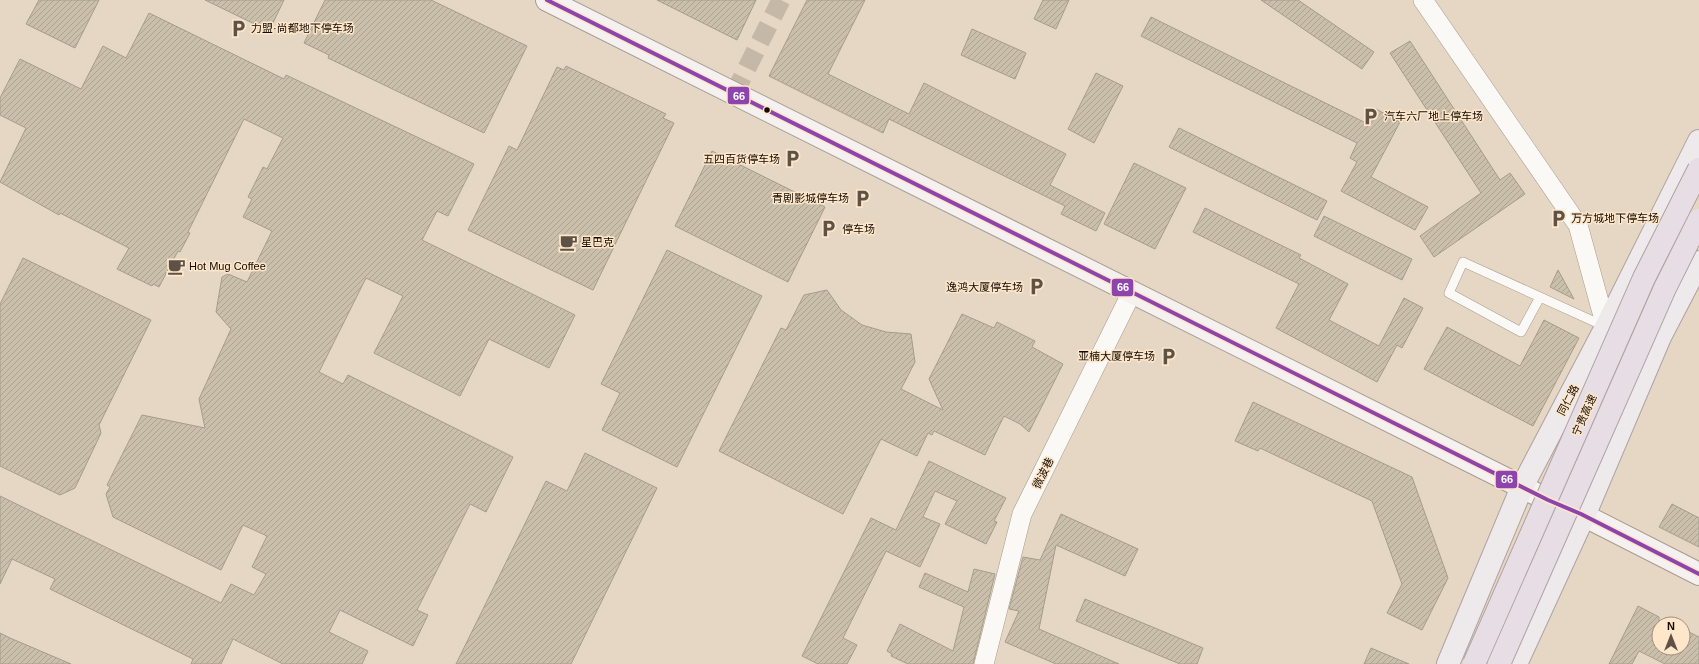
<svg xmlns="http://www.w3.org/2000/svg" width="1699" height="664" viewBox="0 0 1699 664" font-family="Helvetica,'Noto Sans SC',sans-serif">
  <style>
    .building { fill: url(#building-hatch); stroke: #a59c8c }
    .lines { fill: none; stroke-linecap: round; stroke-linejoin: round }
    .street-tunnel { stroke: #c6b8a7; stroke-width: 19; stroke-dasharray: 19 10; stroke-linecap: butt }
    .lane-casing { stroke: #a79c8d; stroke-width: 10 }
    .street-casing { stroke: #a79c8d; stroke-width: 20 }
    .secondary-casing { stroke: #a79c8d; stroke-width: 24 }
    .primary-casing { stroke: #aea1a1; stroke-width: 24 }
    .lane { stroke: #fbf9f6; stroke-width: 9 }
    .street { stroke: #fbf9f6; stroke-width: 19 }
    .secondary { stroke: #f4f1f0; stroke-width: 22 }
    .primary { stroke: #eee9eb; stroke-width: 22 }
    .highway-bridge-casing { stroke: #aea1a1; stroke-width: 24; stroke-linecap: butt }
    .highway-bridge { stroke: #e6dee4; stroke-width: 22 }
    .bus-1-casing { stroke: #fee6ca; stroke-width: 7 }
    .bus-1 { stroke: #8e44ad; stroke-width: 4 }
    .bus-dot { fill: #130a01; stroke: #fee6ca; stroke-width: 1.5 }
    .labels { text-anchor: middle; stroke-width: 3; stroke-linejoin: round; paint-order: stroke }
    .poi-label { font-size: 11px; fill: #130a01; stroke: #fee6ca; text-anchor: start }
    .street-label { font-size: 11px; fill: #130a01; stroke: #fee6ca }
    .line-badge { stroke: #fee6ca; stroke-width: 1.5 }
    .badge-label { font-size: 11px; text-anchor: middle; font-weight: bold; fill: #fff }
  </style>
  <defs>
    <pattern id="building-hatch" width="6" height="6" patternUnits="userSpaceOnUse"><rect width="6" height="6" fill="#cabfaa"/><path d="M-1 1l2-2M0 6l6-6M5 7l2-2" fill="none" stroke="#ada390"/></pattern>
  </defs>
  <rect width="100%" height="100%" fill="#e6d7c4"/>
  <g class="building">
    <path d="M39,0h60l-24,48 -49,-24z"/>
    <path d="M205,0h79l-15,31z"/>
    <path d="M325,0h106l96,46 -43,87 -156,-75 1,-3 -25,-12z"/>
    <path d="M657,0h99l-19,40z"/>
    <path d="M807,0h58l-37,74 81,40 15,-31 142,71 -16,31 55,28 -9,18 -35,-17 4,-8 -176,-87 -6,14 -114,-57z"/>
    <path d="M1043,0h26l-13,29 -22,-10z"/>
    <path d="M1261,0h37l76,52 -12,17z"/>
    <path d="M149,13l135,66 2,-4 188,89 -26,52 -11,-5 -15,29 153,75 -26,53 -60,-29 -29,57 -86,-43 29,-57 -37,-18 -47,94 24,12 5,-9 165,82 -27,55 -16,-8 -53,106 11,5 -15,31 -73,-36 -11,22 39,19 -6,13h-79l-50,-25 -12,25h-30l2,-5 -143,-70 5,-10 -43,-20 -12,25v-88l221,107 10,-19 23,11 12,-21 -14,-7 15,-31 -24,-11 -22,45 -108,-53 -7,-23 4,-7 -3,-2 35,-70 63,13 -6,-29 32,-70 -15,-17 6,-35 6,-3 19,8 25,-51 -29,-14 9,-18 -4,-2 15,-30 4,2 16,-31 -39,-19 -56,113 2,1 -10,19 -2,-1 -19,36 -6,-3 -1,2 -35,-17 12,-21 -69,-35 -1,2 -59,-33 26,-54 -26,-13v-17l20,-39 61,30 22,-43 23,12z"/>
    <path d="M1151,17l217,107 8,-15 24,13 -29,55 57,30 -13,23 -74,-39 16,-29 -7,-4 7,-15 -216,-107z"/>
    <path d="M972,29l54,24 -11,26 -54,-24z"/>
    <path d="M1410,41l90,139 10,-7 15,21 -91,63 -14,-21 61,-43 -91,-140z"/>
    <path d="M566,66l100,48 -3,4 11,5 -81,167 -125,-60 41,-84 8,4 40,-83 7,3z"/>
    <path d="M1096,73l27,13 -29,57 -26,-14z"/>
    <path d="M1179,128l148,73 -10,19 -148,-73z"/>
    <path d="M712,151l113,56 -37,75 -113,-56z"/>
    <path d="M1134,163l52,25 -31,61 -51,-25z"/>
    <path d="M1205,208l96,47 -2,3 49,26 -19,36 50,26 25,-48 19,10 -21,40 -5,-3 -20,37 -101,-54 23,-44 -106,-52z"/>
    <path d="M1324,216l88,43 -10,21 -88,-44z"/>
    <path d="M667,250l95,46 -85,171 -75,-37 18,-37 -19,-9z"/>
    <path d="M23,258l128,62 -52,105 2,8 -26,55 -15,7 -60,-29v-162z"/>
    <path d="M1558,270l16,29 -24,-12z"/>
    <path d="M827,290l14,20 21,15 24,7 25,2 4,28 -14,27 42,21 -14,-31 33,-65 32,14 3,-6 38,19 -3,6 31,17 -34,68 -9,-8 -16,-8 -19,39 -51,-24 -2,4 -4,-2 -11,23 -36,-17 -38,75 -124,-63 62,-123 5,2 18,-35z"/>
    <path d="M1544,320l35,18 -46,88 -109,-57 23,-42 73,39z"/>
    <path d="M1253,402l159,75 36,101 -26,52 -35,-17 15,-29 -30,-83 -112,-53 -2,3 -23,-10z"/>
    <path d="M585,453l72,35 -86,176h-115l90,-183 21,10z"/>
    <path d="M929,461l77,37 -12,23 3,1 -11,22 -41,-20 12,-23 -22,-10 -12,26 17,7 -20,43 -34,-16 -43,87 14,7 -10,19h-29l-16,-8 69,-138 25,12z"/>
    <path d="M1672,504l27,14v29l-40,-20z"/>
    <path d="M1061,514l77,35 -13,27 -69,-31 -17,84 80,35h-63l-51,-22 14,-31 -10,-2 14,-52 17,3z"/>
    <path d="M974,569l21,5 -22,90h-65l-17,-8 1,-2 -5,-3 13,-27 53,27 11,-44 -45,-20 6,-14 43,19z"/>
    <path d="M1085,599l118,49 -6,16h-17l-104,-43z"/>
    <path d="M1638,606l21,11v31h24v-19l16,8v27h-34l-26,-13 -7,13h-23z"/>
    <path d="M0,633l10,5 61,26h-71z"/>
    <path d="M1371,648l38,16h-45z"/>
  </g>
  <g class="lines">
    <path class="street-tunnel" d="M734,94l47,-94"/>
    <defs>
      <path id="lane" d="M1540,297l-19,35 -72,-39 14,-31 141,64"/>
      <g id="street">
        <path d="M1423,0l155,225 28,102"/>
        <path d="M984,664l38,-150 110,-222"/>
      </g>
      <path id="secondary" d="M547,0l1001,500 33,14 118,60"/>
      <g id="primary">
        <path d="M1448,664l74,-177 84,-160 93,-186"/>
        <path d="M1516,664l68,-148 76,-179 39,-75"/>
      </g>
    </defs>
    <use href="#lane" class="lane-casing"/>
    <use href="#street" class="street-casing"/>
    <use href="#secondary" class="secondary-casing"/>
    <use href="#primary" class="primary-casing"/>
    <use href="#lane" class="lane"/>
    <use href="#street" class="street"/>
    <use href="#secondary" class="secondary"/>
    <use href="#primary" class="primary"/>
    <defs>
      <g id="highway-bridge">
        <path d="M1474,664l170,-386 55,-109"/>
        <path d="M1499,664l166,-376 34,-68"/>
      </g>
    </defs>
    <use href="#highway-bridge" class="highway-bridge-casing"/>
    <use href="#highway-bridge" class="highway-bridge"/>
    <defs>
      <path id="bus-1" d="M547,0l1001,500 33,14 118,60"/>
    </defs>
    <use href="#bus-1" class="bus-1-casing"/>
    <use href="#bus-1" class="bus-1"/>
  </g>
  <defs>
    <symbol id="parking-bare" viewBox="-9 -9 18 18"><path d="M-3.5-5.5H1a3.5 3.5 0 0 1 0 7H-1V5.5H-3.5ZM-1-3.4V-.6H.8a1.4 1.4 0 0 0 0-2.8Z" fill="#5d5245" stroke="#fee6ca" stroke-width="2.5" paint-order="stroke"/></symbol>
    <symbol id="cafe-bare" viewBox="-9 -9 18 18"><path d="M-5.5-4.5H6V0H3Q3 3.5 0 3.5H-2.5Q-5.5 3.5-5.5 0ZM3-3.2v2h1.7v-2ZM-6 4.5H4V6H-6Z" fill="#5d5245" stroke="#fee6ca" stroke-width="2.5" paint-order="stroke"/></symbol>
  </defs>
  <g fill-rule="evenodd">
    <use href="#parking-bare" x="226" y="16" width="25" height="25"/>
    <use href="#parking-bare" x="1358" y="104" width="25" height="25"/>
    <use href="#parking-bare" x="780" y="146" width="25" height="25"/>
    <use href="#parking-bare" x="850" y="186" width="25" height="25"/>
    <use href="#parking-bare" x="1546" y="206" width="25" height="25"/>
    <use href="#parking-bare" x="816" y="216" width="25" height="25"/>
    <use href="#cafe-bare" x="556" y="230" width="25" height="25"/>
    <use href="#cafe-bare" x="164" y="254" width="25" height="25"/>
    <use href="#parking-bare" x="1024" y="274" width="25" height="25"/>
    <use href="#parking-bare" x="1156" y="344" width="25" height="25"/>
  </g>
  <circle class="bus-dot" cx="767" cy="110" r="3.5"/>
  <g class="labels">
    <g class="poi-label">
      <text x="251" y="32">力盟·尚都地下停车场</text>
      <text x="1384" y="120">汽车六厂地上停车场</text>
      <text x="780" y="163" text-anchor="end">五四百货停车场</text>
      <text x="849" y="202" text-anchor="end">青剧影城停车场</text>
      <text x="1571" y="222">万方城地下停车场</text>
      <text x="842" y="233">停车场</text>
      <text x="581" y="246">星巴克</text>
      <text x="189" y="270">Hot Mug Coffee</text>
      <text x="1023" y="291" text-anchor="end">逸鸿大厦停车场</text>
      <text x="1155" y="360" text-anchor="end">亚楠大厦停车场</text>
    </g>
    <g class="street-label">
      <text transform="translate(1568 400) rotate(-62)" y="4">同仁路</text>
      <text transform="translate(1584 415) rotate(-66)" y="4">宁贵高速</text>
      <text transform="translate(1043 473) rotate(-64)" y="4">微波巷</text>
    </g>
  </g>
  <g class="line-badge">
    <rect x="727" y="86" width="23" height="19" rx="4" fill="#8e44ad"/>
    <rect x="1111" y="278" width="23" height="19" rx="4" fill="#8e44ad"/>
    <rect x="1495" y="470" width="23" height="19" rx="4" fill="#8e44ad"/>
  </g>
  <g class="badge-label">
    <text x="739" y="100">66</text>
    <text x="1123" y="291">66</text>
    <text x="1507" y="483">66</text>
  </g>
  <g transform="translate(1671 636)"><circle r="19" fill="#fee6ca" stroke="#a08e7a"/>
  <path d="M0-3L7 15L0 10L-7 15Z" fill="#5d5245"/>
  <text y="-6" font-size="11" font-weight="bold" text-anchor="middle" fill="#130a01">N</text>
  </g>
</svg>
